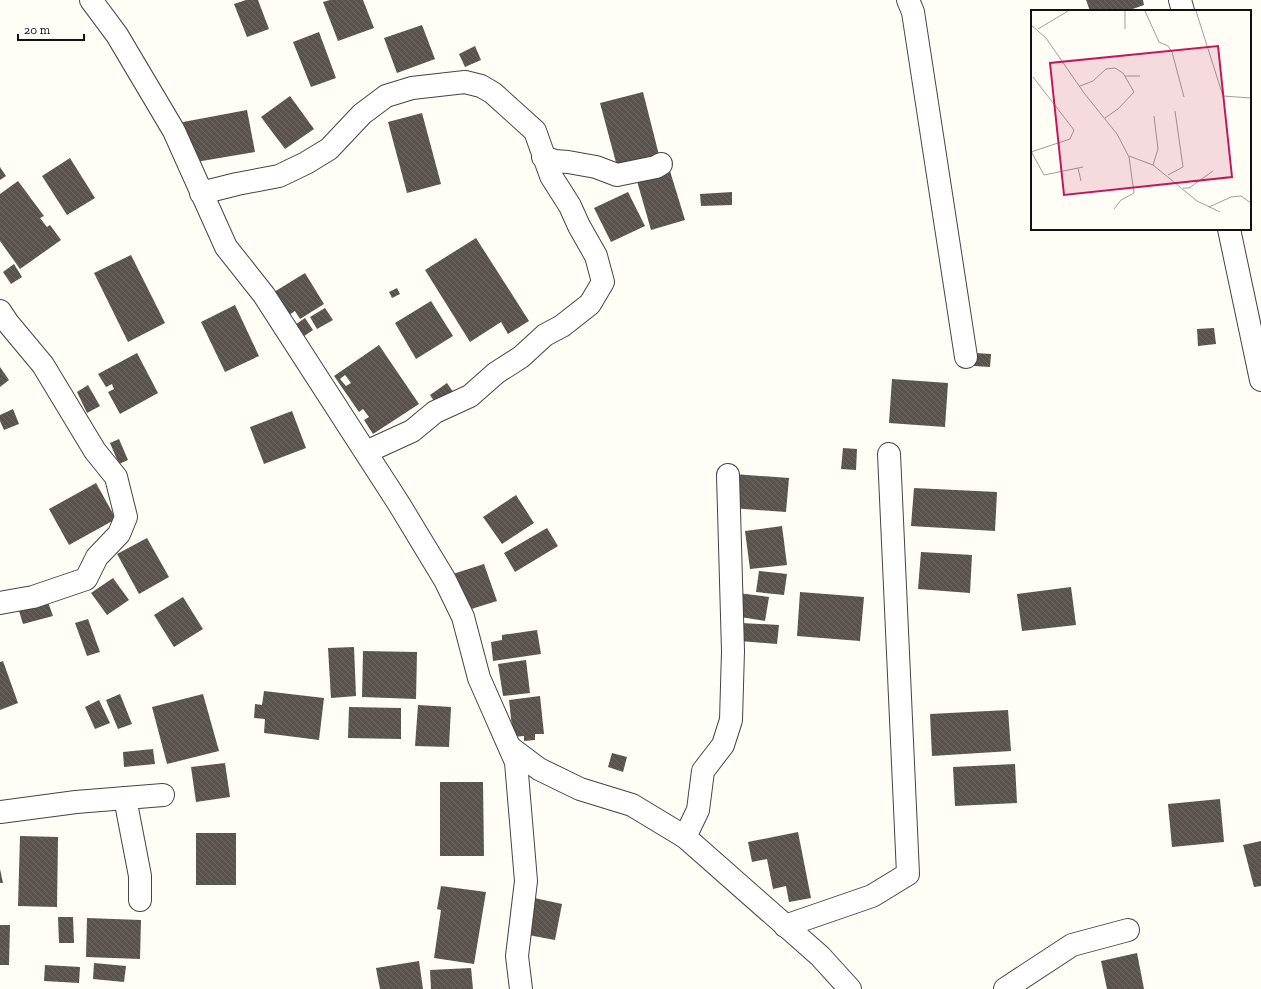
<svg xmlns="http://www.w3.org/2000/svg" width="1261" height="989" viewBox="0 0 1261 989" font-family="'Zilla Slab',serif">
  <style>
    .building { fill: url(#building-back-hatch); fill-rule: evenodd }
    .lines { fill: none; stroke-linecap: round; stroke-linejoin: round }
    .street-casing { stroke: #444; stroke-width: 24 }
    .street { stroke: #fff; stroke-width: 22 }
    .inset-road { fill: none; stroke: #a09f9a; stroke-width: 1 }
    .view { fill: #c2185b; fill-opacity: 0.15; stroke: #c2185b; stroke-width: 2 }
    .inset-edge { fill: none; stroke: #111; stroke-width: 2 }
  </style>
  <defs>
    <pattern id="building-back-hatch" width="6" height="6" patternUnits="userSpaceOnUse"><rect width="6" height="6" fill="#5a524d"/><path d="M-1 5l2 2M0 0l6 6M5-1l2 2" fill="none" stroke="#6d6662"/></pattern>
  </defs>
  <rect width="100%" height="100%" fill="#fffdf5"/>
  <g class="building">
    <path d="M246,0h12l11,29 -22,8 -13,-33z"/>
    <path d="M330,0h33l11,28 -36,13 -15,-39z"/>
    <path d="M1086,0h57l1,5 -17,6h-37z"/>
    <path d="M422,25l13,34 -38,14 -13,-35z"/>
    <path d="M319,32l17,46 -25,9 -18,-45z"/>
    <path d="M475,46l6,14 -16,7 -6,-13z"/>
    <path d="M643,92l17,67 -42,11 -18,-67z"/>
    <path d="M290,96l24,33 -29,20 -24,-32z"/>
    <path d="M247,110l8,42 -65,11 -7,-41z"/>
    <path d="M422,113l19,71 -34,9 -19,-71z"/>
    <path d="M70,158l25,40 -28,17 -25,-39z"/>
    <path d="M0,167l6,9 -6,4z"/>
    <path d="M670,171l15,49 -34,10 -14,-49z"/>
    <path d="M18,181l26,35 -4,2 7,9 3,-2 11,15 -41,29 -20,-28v-47z"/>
    <path d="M628,192l17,34 -34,16 -17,-34z"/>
    <path d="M732,192v13l-31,1 -1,-12z"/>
    <path d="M476,238l53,83 -21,13 -7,-12 -31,20 -45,-72z"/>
    <path d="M131,255l34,68 -37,19 -34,-69z"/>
    <path d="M14,264l8,13 -11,7 -8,-12z"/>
    <path d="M305,273l19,31 -24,15 -5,-8 -6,4 -15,-23z"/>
    <path d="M397,288l3,6 -8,4 -3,-6z"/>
    <path d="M431,301l22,35 -37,23 -21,-36z"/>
    <path d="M235,305l24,51 -34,16 -24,-50z"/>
    <path d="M325,308l8,12 -16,9 -7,-12z"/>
    <path d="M305,318l8,12 -16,11 -8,-12z"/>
    <path d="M1214,328l2,16 -18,2 -1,-17z"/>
    <path d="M379,345l40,59 -46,30 -9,-14 5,-3 -6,-8 -4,3 -25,-36zM345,375l6,8 -5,3 -6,-7z"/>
    <path d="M137,353l21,40 -38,21 -12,-22 6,-3 -2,-5 -6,3 -8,-13z"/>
    <path d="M975,353l16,1 -1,13 -16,-1z"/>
    <path d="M0,367l9,13 -9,7z"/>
    <path d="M892,379l56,4 -3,44 -56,-4z"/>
    <path d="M447,383l9,13 -18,11 -8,-12z"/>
    <path d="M88,385l12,21 -13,7 -10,-21z"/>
    <path d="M13,409l6,15 -15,6 -4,-9v-6z"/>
    <path d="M292,411l14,37 -42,16 -14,-37z"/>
    <path d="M119,439l9,21 -9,4 -9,-21z"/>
    <path d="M843,448l14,1 -1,21 -15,-1z"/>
    <path d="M733,474l56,4 -3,34 -55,-4z"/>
    <path d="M96,483l20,36 -47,26 -20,-36z"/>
    <path d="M914,488l83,4 -2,39 -84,-5z"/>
    <path d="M516,495l18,28 -32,21 -19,-27z"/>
    <path d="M782,526l5,39 -37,4 -5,-38z"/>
    <path d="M547,528l11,18 -43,26 -11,-19z"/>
    <path d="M147,538l22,39 -30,17 -22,-40z"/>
    <path d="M921,552l51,3 -2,38 -52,-4z"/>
    <path d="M484,564l13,37 -32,10 -12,-37z"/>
    <path d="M759,571l28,3 -3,21 -28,-3z"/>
    <path d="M113,578l16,22 -22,15 -16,-22z"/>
    <path d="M1071,587l5,38 -54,6 -5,-37z"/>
    <path d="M800,592l64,5 -4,44 -63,-5z"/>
    <path d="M738,593l31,4 -4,24 -31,-5z"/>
    <path d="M183,597l20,32 -29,18 -20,-32z"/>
    <path d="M48,602l5,14 -30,8 -4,-13z"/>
    <path d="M88,619l12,33 -13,4 -12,-33z"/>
    <path d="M741,623l38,2 -2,19 -37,-3z"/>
    <path d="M537,630l4,24 -48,7 -2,-19 11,-2v-5z"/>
    <path d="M354,647l2,49 -25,2 -3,-50z"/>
    <path d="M363,651l54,1 -1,47 -54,-2z"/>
    <path d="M526,660l4,33 -27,3 -5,-32z"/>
    <path d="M3,661l15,42 -18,7v-48z"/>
    <path d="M264,691l60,7 -5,42 -55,-7 1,-14 -11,-1 1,-14 7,1z"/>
    <path d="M120,694l12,30 -14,5 -12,-29z"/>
    <path d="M203,694l16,57 -52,13 -15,-57z"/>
    <path d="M540,696l4,38h-9v6l-11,1v-5l-11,1 -4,-37z"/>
    <path d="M99,700l11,23 -15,6 -10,-22z"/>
    <path d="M418,705l33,2 -2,40 -34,-1z"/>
    <path d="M349,707l52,1v31l-53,-1z"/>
    <path d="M1008,710l3,41 -79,5 -2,-42z"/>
    <path d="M153,749l2,15 -31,3 -1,-15z"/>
    <path d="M612,753l15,4 -4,15 -15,-5z"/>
    <path d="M225,763l5,34 -34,5 -5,-35z"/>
    <path d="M1015,764l2,39 -62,3 -2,-39z"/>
    <path d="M440,782h43l1,74h-44z"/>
    <path d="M1220,799l4,43 -52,5 -4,-43z"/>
    <path d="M798,832l13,66 -22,4 -3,-16 -13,3 -6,-30 -15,3 -4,-20z"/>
    <rect x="196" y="833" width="40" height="52"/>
    <path d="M20,836l38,1 -1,70 -39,-1z"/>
    <path d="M1261,841v45l-7,1 -11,-42z"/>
    <path d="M0,869l3,14h-3z"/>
    <path d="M441,886l45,6 -12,72 -40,-6 7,-48 -4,-1z"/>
    <path d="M530,897l32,7 -7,36 -32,-6z"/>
    <path d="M58,917h15l1,26h-15z"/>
    <path d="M87,918l54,2 -1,39 -54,-2z"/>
    <path d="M0,925h10l-1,40h-9z"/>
    <path d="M1137,953l7,36h-37l-6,-28z"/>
    <path d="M419,961l4,28h-43l-4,-21z"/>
    <path d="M94,963l32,3 -2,16 -31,-3z"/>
    <path d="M45,965l35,2 -1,16 -35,-2z"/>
    <path d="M471,968l2,21h-42l-1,-19z"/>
  </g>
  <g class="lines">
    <defs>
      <g id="street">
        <path d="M91,0l26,35 57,96 52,116 38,48 135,209 46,76 18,37 16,61 37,84 10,119 -9,75 4,33"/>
        <path d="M908,0l5,12 53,345"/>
        <path d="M1180,0l3,11"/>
        <path d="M543,157l12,4 13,1 28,5 21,8 39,-8 5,-3"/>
        <path d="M201,193l36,-9 42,-8 27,-13 23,-14 33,-35 24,-18 26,-8 53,-6 16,4 12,7 42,38 16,45 19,30 9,20 17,30 7,26 -13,22 -28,22 -17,9 -24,22 -25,16 -26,23 -35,16 -23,19 -46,21"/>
        <path d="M1229,229l32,151"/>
        <path d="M0,311l8,12 35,42 52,86 21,26 10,40 -7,17 -22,23 -11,22 -53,18 -33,6"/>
        <path d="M511,748l28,21 41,20 52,16 53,32 135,119 30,33"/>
        <path d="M125,798l15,78v24"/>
        <path d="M0,812l76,-10 87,-7"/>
        <path d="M685,837l13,-27 5,-39 20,-26 8,-25 2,-69 -5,-176"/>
        <path d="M785,926l87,-30 36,-22 -19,-420"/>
        <path d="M1005,989l67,-44 56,-15"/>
      </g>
    </defs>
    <use href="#street" class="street-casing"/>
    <use href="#street" class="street"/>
  </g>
  <g transform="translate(1031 10)">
    <rect width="220" height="220" fill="#fffdf5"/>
    <path class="inset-road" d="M94,1v18M114,1l14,31 9,4 4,6 12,45M165,1l27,85 28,2M0,15l15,13 38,55 33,41 12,23 5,36 -13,7 -7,9M7,19l30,-18M94,66h15M49,76l13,-5 13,-12 9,-1 8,5 11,19 -16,17 -13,9M0,141l13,24 39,-8M0,142l39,-13 4,-9 -41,-53M98,146l24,9 44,36 23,11M122,155l5,-16 -4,-33M47,158l3,13M137,165l15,-8 -8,-56M152,178h6l24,-17M178,197l22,-10 10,-1 10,7"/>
    <path class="view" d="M187,36l14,131 -168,18 -14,-132z"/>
    <rect width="220" height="220" class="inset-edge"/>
  </g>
  <path d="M18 34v6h66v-6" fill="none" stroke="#111111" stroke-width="2"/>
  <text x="24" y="34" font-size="12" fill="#111111" stroke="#ffffff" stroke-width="3" paint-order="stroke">20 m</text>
</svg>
